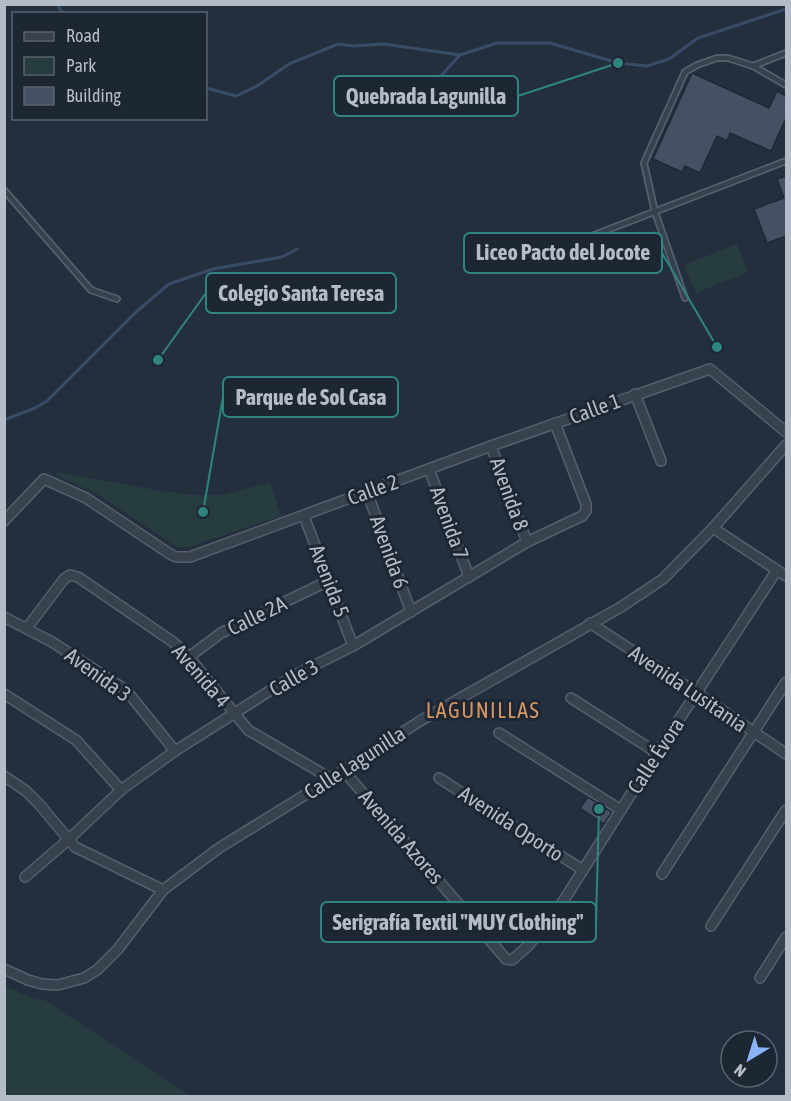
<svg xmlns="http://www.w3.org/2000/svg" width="791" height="1101" viewBox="0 0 791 1101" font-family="'Asap Condensed',sans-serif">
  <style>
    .green { fill: #263c3f }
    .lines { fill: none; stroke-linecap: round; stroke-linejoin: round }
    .stream { stroke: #394c67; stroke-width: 3 }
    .building { fill: #455162; stroke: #1f2835; stroke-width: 1.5 }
    .lane-casing { stroke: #565f6c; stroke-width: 8 }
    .street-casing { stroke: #565f6c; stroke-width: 12 }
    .lane { stroke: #38414e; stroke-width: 4.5 }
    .street { stroke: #38414e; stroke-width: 9 }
    .labels { text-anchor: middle; stroke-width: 6; stroke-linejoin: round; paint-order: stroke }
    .street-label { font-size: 21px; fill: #b4bcc9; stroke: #1d2633 }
    .neighbourhood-label { font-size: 22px; letter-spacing: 1.5px; fill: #d59563; stroke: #1d2633 }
    .leader { fill: none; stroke: #308480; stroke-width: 2 }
    .callout-dot { fill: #308480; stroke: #1d2633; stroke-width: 2 }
    .callout { fill: #1d2633; stroke: #308480; stroke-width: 2 }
    .callout-label { font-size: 22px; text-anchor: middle; font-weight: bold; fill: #b4bcc9 }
  </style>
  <rect width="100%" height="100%" fill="#242f3e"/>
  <g class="green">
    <path d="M737,244l11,28 -52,21 -12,-28z"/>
    <path d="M57,472l104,19 35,4h28l46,-13 11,34 -92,31h-12l-81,-54 -41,-18z"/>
    <path d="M5,986l26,12 15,3 144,95h-185z"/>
  </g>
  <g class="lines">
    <g class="stream">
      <path d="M57,4l6,10"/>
      <path d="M206,88l30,8 21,-10 32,-22 49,-20 15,2 31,-2 76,11"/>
      <path d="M417,102l43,-47 37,-12h53l68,20 29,3 22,-7 29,-21 88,-29"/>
      <path d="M4,420l31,-12 12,-7 89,-89 33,-28 44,-15 69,-12 15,-8"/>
    </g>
  </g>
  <g class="building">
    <path d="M692,73l77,35 8,-17 9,5v22l-15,33 -41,-18 -3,8 -10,-5 -17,37 -15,-7 -3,6 -29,-13z"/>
    <path d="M786,176v60l-19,7 -13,-34 30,-11 -7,-19z"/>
    <path d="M588,797l24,15 -8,12 -24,-16z"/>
  </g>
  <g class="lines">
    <defs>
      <g id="lane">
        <path d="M753,66l33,19"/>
        <path d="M4,190l87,100 26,9"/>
        <path d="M519,264l267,-103"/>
        <path d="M685,298l-30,-86 -11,-49 41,-91 12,-7 20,-7h11l25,8 33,-13"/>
      </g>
      <g id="street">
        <path d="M635,394l26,67"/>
        <path d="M491,446l36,96"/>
        <path d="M429,469l40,108"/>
        <path d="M367,492l44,120"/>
        <path d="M304,516l49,130"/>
        <path d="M4,521l40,-42 42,19 84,56 6,3h14l301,-111 219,-77 76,63"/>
        <path d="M713,528l73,48"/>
        <path d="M4,617l48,25 74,48 49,61"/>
        <path d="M590,623l107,70 89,61"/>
        <path d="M27,628l37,-49 6,-4 8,2 95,65 16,15 59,73 82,48"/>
        <path d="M189,657l32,-24 107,-52"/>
        <path d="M4,694l72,46 45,50"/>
        <path d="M571,698l86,55"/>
        <path d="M499,733l122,77"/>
        <path d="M343,770l163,189 6,1 16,-14 29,-35 100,-158 120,-183"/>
        <path d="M4,776l22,15 13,13 36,43 88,43"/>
        <path d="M439,778l144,92"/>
        <path d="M662,874l124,-192"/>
        <path d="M25,877l43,-37 53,-50 54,-39 118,-75 60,-30 174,-104 55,-26 4,-5v-7l-31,-81"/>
        <path d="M711,926l75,-116"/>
        <path d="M4,969l24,11 14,4 16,1 26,-7 13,-8 21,-21 45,-59 56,-42 94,-58 107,-69 201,-114 42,-28 50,-51 73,-83"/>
        <path d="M760,978l26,-41"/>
      </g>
    </defs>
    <use href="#lane" class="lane-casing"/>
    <use href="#street" class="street-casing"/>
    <use href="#lane" class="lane"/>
    <use href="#street" class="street"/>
  </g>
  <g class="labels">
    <g class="street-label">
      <text transform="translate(595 409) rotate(-20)" y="7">Calle 1</text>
      <text transform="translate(373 490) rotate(-20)" y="7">Calle 2</text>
      <text transform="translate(509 494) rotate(70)" y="7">Avenida 8</text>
      <text transform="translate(449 523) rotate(70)" y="7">Avenida 7</text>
      <text transform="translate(389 552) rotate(70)" y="7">Avenida 6</text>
      <text transform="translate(329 581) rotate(69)" y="7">Avenida 5</text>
      <text transform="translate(257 616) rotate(-26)" y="7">Calle 2A</text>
      <text transform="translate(98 675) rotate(36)" y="7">Avenida 3</text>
      <text transform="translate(201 676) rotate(49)" y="7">Avenida 4</text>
      <text transform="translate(294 678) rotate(-30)" y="7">Calle 3</text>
      <text transform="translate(688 689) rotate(34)" y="7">Avenida Lusitania</text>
      <text transform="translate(656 756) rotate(-57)" y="7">Calle Évora</text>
      <text transform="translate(355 763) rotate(-33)" y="7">Calle Lagunilla</text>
      <text transform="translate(511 824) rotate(33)" y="7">Avenida Oporto</text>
      <text transform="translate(401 837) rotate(49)" y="7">Avenida Azores</text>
    </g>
    <g class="neighbourhood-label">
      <text x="483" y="718">LAGUNILLAS</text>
    </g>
  </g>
  <path class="leader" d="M618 63L518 96M717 347L662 253M158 360L206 293M203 512L223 397M599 809L596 922"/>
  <g class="callout-dot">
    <circle cx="618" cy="63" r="6"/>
    <circle cx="717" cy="347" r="6"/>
    <circle cx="158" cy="360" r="6"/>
    <circle cx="203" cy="512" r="6"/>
    <circle cx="599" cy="809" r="6"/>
  </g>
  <g class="callout">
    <rect x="334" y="76" width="184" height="40" rx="6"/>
    <rect x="464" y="233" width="198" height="40" rx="6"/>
    <rect x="206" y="273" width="190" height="40" rx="6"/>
    <rect x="223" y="377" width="175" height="40" rx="6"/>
    <rect x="321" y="902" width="275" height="40" rx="6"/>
  </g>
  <g class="callout-label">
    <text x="426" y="104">Quebrada Lagunilla</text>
    <text x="563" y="260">Liceo Pacto del Jocote</text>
    <text x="301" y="301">Colegio Santa Teresa</text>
    <text x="311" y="405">Parque de Sol Casa</text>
    <text x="458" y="930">Serigrafía Textil "MUY Clothing"</text>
  </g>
  <rect width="791" height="1101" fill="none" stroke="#b4bcc9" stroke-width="12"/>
  <rect x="12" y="12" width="195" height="108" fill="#1d2633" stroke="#59626f" stroke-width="1.5"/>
  <rect x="24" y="32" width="30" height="9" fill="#38414e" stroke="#59626f" stroke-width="1.5"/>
  <text x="66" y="42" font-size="18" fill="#b4bcc9">Road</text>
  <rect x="24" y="57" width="30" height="18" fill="#263c3f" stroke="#59626f" stroke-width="1.5"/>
  <text x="66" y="72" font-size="18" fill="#b4bcc9">Park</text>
  <rect x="24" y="87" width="30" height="18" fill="#455162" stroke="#59626f" stroke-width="1.5"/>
  <text x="66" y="102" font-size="18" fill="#b4bcc9">Building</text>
  <g transform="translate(749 1059) rotate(218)"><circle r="28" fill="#1d2633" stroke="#59626f" stroke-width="1.5"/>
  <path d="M0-4.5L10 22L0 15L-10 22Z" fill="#8ab4f8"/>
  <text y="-9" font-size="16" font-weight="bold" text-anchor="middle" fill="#b4bcc9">N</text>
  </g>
</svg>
